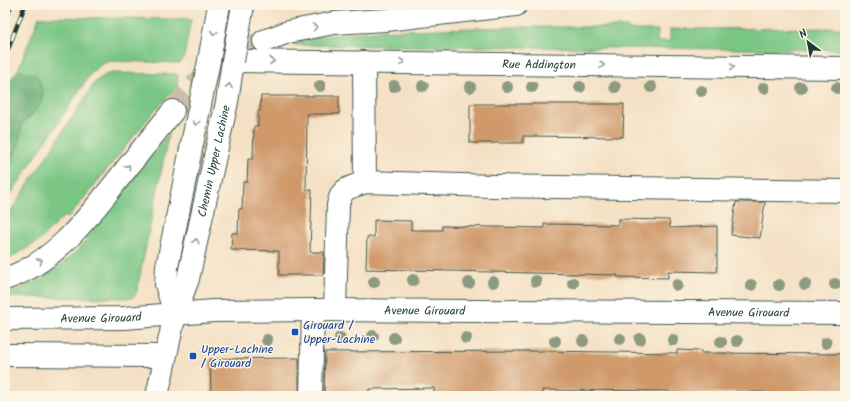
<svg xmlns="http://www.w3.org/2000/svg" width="850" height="401" viewBox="0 0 850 401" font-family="Kalam,sans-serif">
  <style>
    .green { fill: #7ac685; stroke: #4c825c }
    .forest { fill: #63ab72; stroke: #417453 }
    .building { fill: #cf996b }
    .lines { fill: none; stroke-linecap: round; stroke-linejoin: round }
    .highway-tunnel { stroke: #c9c0a8; stroke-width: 22; stroke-dasharray: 22 11; stroke-linecap: butt }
    .minor-casing { stroke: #3f564a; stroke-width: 24 }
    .major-casing { stroke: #3f564a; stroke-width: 24 }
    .highway-casing { stroke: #3f564a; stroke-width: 24 }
    .minor { stroke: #fff; stroke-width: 22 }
    .major { stroke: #fff; stroke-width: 22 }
    .highway { stroke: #fff; stroke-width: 22 }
    .rail-casing { stroke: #1f3d34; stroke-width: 4.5 }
    .rail { stroke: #fcf5e5; stroke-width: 3; stroke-dasharray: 9; stroke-linecap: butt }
    .major-bridge-casing { stroke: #3f564a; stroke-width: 24; stroke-linecap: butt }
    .major-bridge { stroke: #fff; stroke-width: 22 }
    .tree { fill: #8c9a80 }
    .oneway { stroke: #8f9e9a }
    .transit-dot { fill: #1a4fb4; stroke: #fcf5e5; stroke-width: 1.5 }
    .labels { text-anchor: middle; stroke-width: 3; stroke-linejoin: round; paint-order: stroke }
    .street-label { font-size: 12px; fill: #1f3d34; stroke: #fcf5e5 }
    .transit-label { font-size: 12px; fill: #164399; stroke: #fcf5e5; text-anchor: start }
  </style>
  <rect width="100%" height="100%" fill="#fcf5e5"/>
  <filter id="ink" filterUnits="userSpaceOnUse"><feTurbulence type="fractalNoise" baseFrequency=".025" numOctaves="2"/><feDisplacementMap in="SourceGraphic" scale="8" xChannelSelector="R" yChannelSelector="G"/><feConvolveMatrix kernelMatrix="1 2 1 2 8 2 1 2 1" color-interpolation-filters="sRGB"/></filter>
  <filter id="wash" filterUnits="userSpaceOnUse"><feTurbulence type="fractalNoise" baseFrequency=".012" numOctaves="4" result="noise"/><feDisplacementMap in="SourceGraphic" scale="16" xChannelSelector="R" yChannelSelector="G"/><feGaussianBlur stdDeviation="0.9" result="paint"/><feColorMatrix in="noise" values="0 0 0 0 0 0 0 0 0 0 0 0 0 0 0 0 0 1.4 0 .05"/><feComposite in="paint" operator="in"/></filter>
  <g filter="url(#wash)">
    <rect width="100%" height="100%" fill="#f4e1c5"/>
    <g class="green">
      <path d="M39,17l152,2 -7,38 -2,4 -3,2 -68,-2 -9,3 -11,9 -86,130v-23l14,-37 3,-20 8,-6 -4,-45 -8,-2z"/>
      <path d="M507,27h121l-1,3h31l-1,12 13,-1v-12l175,-1v22l-554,-5v-3l39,-7 42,-4z"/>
      <path d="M109,73l66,1 3,1 -1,12 -23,24 -86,107 -4,-2 -25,25 -34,20v-41l91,-139z"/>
      <path d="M169,133l-31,152c-1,5 -1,11 -7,13l-126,-1v-2c35,-13 57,-27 82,-55l-2,-2z"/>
    </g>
    <path class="forest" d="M18,70l18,5c14,23 4,33 -14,48l-3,20 -14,37v-94z"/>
    <g id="blocks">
      <g class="building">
        <path d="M261,96h78v18h-32l-1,76h6l-2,62h14l-1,23h-44v-24l-48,-1 1,-17h6l1,-24h3l1,-27h4l1,-23h5l1,-33h4v-15h2z"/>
        <path d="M470,104h154l-1,33 -100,-1v7h-53z"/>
        <path d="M736,202h29l-5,36 -29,-3z"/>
        <path d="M618,219l51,1 1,8 47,-2v46l-49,-1v7l-51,-1v-2l-251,-6 1,-32h7v-17l37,1v9h31v-4l102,2v-4l74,1z"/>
        <path d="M677,350l24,1v2l144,1v42h-80v-4h-35v1h-30v3h-31v-5l-127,-1v6h-108v-8l-65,1v4l-45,1 1,-42 217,-1 135,2z"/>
        <path d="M299,358v38h-88l-1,-37z"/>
      </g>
    </g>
  </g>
  <g filter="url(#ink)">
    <use href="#blocks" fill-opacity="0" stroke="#3f564a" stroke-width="1"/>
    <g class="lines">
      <path class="highway-tunnel" d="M173,111c13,-17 27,-33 44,-45 15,-10 31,-17 47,-25"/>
      <defs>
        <g id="minor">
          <path id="s1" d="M233,61l612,7"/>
          <path d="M364,62l1,120"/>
          <path d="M335,310l3,-105c3,-18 12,-17 27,-23l129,4 351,5"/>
          <path d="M5,355l160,1"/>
          <path d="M311,396l2,-86"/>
        </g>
        <g id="major">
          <path d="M209,61l10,-56"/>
          <path d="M175,314l-9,-30 1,-17 37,-182"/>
          <path id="s2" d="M5,319l119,-1 90,-7 99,-1 532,3"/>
          <path id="s3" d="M157,396l18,-82 13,-35 39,-177 6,-41"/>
        </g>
        <g id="highway">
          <path d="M264,41l24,-9 46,-9 52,-3 130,-15"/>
          <path d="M5,279c49,-16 80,-58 111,-97 19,-24 38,-48 57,-71"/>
        </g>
      </defs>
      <use href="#minor" class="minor-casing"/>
      <use href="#major" class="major-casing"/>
      <use href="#highway" class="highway-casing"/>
      <use href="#minor" class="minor"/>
      <use href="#major" class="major"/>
      <use href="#highway" class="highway"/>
      <defs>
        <g id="rail">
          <path d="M5,20l6,-15"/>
          <path d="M5,57l20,-52"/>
        </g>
      </defs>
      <use href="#rail" class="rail-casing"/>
      <use href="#rail" class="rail"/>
      <defs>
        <g id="major-bridge">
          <path d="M233,61l10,-56"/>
          <path d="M204,85l5,-24"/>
        </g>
      </defs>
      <use href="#major-bridge" class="major-bridge-casing"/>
      <use href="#major-bridge" class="major-bridge"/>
    </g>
    <g class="tree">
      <circle cx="320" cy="86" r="6"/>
      <circle cx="394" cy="86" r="6"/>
      <circle cx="423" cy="86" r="6"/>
      <circle cx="470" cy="87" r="6"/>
      <circle cx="507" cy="87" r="6"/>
      <circle cx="532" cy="87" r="6"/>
      <circle cx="580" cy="87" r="6"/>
      <circle cx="615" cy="87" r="6"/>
      <circle cx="651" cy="87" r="6"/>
      <circle cx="764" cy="88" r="6"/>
      <circle cx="801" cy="88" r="6"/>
      <circle cx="837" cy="88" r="6"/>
      <circle cx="701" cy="91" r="6"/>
      <circle cx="413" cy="280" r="6"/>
      <circle cx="536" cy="281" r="6"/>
      <circle cx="374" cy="282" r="6"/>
      <circle cx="493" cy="282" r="6"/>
      <circle cx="469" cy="283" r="6"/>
      <circle cx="573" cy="283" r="6"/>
      <circle cx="805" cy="284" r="6"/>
      <circle cx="835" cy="284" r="6"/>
      <circle cx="677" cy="285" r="6"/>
      <circle cx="751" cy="285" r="6"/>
      <circle cx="779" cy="285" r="6"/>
      <circle cx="373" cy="336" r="6"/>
      <circle cx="340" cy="338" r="6"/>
      <circle cx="394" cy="338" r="6"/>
      <circle cx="466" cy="338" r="6"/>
      <circle cx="620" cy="339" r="6"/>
      <circle cx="640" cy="339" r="6"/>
      <circle cx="267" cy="340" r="6"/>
      <circle cx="673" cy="340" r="6"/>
      <circle cx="555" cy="341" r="6"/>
      <circle cx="583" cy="341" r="6"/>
      <circle cx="737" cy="341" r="6"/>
      <circle cx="721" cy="342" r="6"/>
      <circle cx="826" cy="343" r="6"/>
    </g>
    <defs><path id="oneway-chevron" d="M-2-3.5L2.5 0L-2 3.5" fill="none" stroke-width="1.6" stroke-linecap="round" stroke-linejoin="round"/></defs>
    <g class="oneway">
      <use href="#oneway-chevron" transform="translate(315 27) rotate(-10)"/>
      <use href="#oneway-chevron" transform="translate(214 33) rotate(101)"/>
      <use href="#oneway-chevron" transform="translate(272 61)"/>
      <use href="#oneway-chevron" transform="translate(402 62) rotate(1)"/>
      <use href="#oneway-chevron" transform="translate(602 65) rotate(1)"/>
      <use href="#oneway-chevron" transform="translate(732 67) rotate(1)"/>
      <use href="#oneway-chevron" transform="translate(229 86) rotate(-81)"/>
      <use href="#oneway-chevron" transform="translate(196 123) rotate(101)"/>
      <use href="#oneway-chevron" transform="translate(128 167) rotate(-51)"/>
      <use href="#oneway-chevron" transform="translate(196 241) rotate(-78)"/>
      <use href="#oneway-chevron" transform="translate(40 261) rotate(-33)"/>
    </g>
  </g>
  <g class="transit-dot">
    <rect x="291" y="328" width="8" height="8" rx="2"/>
    <rect x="189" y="352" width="8" height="8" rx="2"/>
  </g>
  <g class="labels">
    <g class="street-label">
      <text dy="4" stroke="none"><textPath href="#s1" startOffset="306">Rue Addington</textPath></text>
      <text dy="4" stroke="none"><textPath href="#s3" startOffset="242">Chemin Upper Lachine</textPath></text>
      <text dy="4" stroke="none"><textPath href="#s2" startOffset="420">Avenue Girouard</textPath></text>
      <text dy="4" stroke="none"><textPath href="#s2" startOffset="744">Avenue Girouard</textPath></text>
      <text dy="4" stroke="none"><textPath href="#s2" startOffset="96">Avenue Girouard</textPath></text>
    </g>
    <g class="transit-label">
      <text x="303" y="329">Girouard /<tspan x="303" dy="14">Upper-Lachine</tspan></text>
      <text x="201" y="353">Upper-Lachine<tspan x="201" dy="14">/ Girouard</tspan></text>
    </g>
  </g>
  <rect width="850" height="401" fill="none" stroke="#fcf5e5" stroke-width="20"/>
  <g transform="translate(808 42) rotate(328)" stroke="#fcf5e5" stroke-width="3" paint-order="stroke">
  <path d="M0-3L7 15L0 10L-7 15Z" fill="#1f3d34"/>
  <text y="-6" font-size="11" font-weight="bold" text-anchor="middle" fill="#1f3d34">N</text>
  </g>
</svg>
